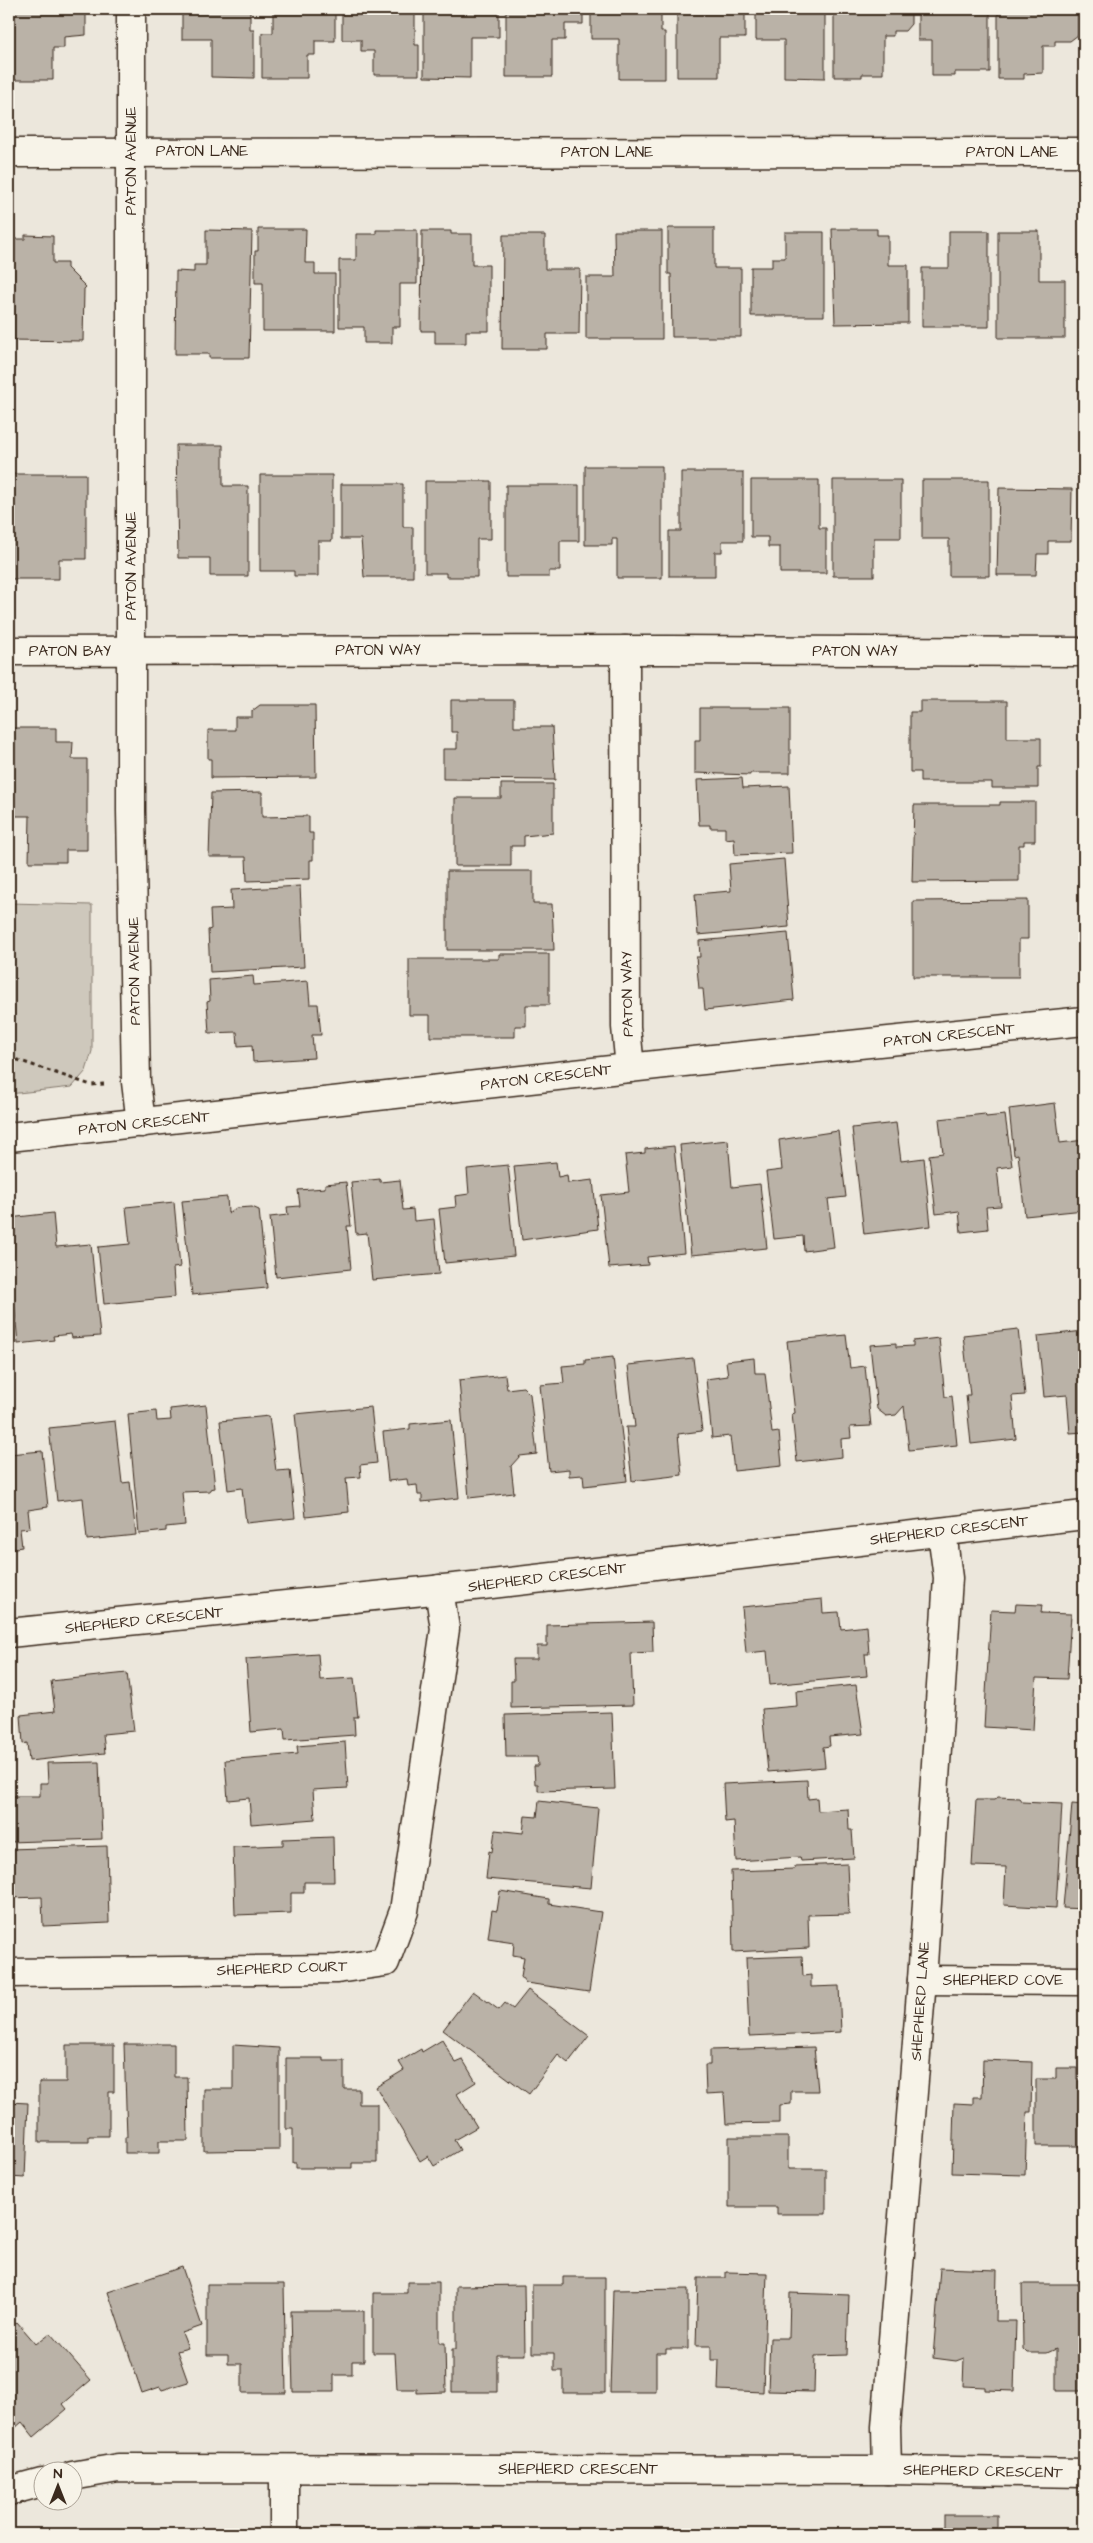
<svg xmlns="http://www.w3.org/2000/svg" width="1093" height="2543" viewBox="0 0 1093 2543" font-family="'Architects Daughter',sans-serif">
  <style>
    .green { fill: #cec8bc; stroke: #84796d }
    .building { fill: #bab2a7; stroke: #3b2a1e }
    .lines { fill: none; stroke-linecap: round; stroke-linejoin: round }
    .street-casing { stroke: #3b2a1e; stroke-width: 31 }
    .path { stroke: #3b2a1e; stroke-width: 3; stroke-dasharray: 4 4; stroke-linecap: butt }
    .street { stroke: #f7f3e8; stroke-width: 28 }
    .labels { text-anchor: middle; stroke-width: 4.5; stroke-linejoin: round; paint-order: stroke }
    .street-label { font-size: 15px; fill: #3b2a1e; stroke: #f7f3e8 }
  </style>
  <rect width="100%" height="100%" fill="#ece7dc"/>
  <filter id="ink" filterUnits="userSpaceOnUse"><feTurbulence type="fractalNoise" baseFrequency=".02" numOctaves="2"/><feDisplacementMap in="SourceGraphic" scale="10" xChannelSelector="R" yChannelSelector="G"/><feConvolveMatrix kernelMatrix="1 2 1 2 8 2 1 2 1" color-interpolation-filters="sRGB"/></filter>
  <g filter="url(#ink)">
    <path class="green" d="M9,903l83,2v146l-6,20 -14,16 -63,7z"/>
    <g class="building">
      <path d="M9,9h77v26l-22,2v11h-11v32h-44z"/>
      <path d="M182,9h68v21h4v48l-43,-1v-38h-29z"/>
      <path d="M273,9h62v32h-20v14h-8v23h-45v-45h11z"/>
      <path d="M342,9h73v36h4v30h-45v-24h-13v-11h-19z"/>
      <path d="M424,9h75v28h-29v41l-46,-1z"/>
      <path d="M506,9h77v15h-18v16h-13v37h-46z"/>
      <path d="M591,9h70v23h4v47h-46v-40h-28z"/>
      <path d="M677,9h68v29h-26v39h-42z"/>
      <path d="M756,9h69v69l-41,-1v-37h-28z"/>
      <path d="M834,9h77v15l-6,7h-12v5h-10v38h-21v3h-28z"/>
      <path d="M918,9h72v63h-35v4h-23v-36h-14z"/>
      <path d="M998,9h80v26l-8,6h-15v5h-12v27l-19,1v5h-26z"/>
      <path d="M668,228h46v40h27v69h-69l-1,-63h-3z"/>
      <path d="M258,229h48l-1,34h10v11h20v57h-72v-48h-8v-32h3z"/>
      <path d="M832,229h45v6h11v30h20v58l-73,1z"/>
      <path d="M206,230l46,1 -3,127h-40v-4h-34l1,-83 18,1v-7h12z"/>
      <path d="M376,230h41v54h-17v43h-8v16h-28v-16h-25v-67h17v-26h20z"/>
      <path d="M422,231h29v3h21v31h17v66h-23v12h-31v-12h-14z"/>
      <path d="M614,231h48v108h-76v-62h29z"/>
      <path d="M949,231h40v96h-67v-59h27z"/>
      <path d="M998,231h41v49h26v58h-67z"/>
      <path d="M785,232h39v84h-73v-49h21v-9h13z"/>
      <path d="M25,235l28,1v27h14v5l19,19 -2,2 -1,52 -74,-1v-101h16z"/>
      <path d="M503,235h42v34h35l-1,65h-32v15h-45z"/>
      <path d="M176,445h47v41h25v90h-38v-18h-32z"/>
      <path d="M585,466h77v112h-45v-39h-5v6h-27z"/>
      <path d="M681,472h62v69h-21v11h-7v24h-46v-45h12z"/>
      <path d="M11,474h75v85h-27v20h-48z"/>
      <path d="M260,475h72v66h-14v35h-24v-5h-34z"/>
      <path d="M751,480h68v48h7v45h-46v-26h-12v-10h-17z"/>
      <path d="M833,480h68v58h-27v38h-41z"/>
      <path d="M922,480h67v96h-40v-37h-27z"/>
      <path d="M425,481h66v58h-14v38h-31v-4h-21z"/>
      <path d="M341,484h62v43h10v50h-49l-3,-38h-20z"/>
      <path d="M506,485h73v56h-19v30h-11v6h-43z"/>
      <path d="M999,488l73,1 -1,52h-23v13h-11l-1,21h-39z"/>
      <path d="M451,700h63v27h38l3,53 -112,-1v-30h14v-17h-6z"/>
      <path d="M920,701h87v37h34v29h-3v21h-46v-6h-72v-10h-10v-60h10z"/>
      <path d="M260,705h55l1,72 -105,1v-19h-3v-29h27v-13h17v-6z"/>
      <path d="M700,708h90v65h-40v2l-55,-2v-33h5z"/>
      <path d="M9,728h47v14h17l-1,17h15v91h-21v12h-37l1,-46h-21z"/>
      <path d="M742,778l1,10 46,-2 3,67 -57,2 -1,-17 -9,1v-11h-15v-3h-11l-2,-45z"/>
      <path d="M501,784h52v49l-29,3v10h-13v20h-56v-68h46z"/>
      <path d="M262,792v25l47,-1v17h4v27h-3v19l-63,2 -1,-24h-37l2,-64z"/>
      <path d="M1000,802h35v39h-11v4h-5v36l-107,1 2,-77h86z"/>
      <path d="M784,859l5,68 -91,8 -3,-41 36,-3 -2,-27z"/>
      <path d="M447,871h86v33h19l2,46h-107z"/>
      <path d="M300,886l4,81 -94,5 -2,-42 3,-1 -1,-19 22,-1 -1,-19z"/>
      <path d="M1028,900v39h-9v38h-106v-76z"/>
      <path d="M788,933l6,67 -89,10 -2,-21h-4l-3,-32h4l-1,-16z"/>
      <path d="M499,954h50v51h-23v21h-11v11h-85v-22h-21v-56h90z"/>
      <path d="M253,976l1,9 54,-4 2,23h8l3,31h-9l2,23 -61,4 -1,-17 -14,1 -1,-14 -28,1 -2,-31 3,-1 -1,-21z"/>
      <path d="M1055,1103l5,40 24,-3v70l-59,6 -7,-62 -4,1 -5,-46z"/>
      <path d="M985,1114l1,3 19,-2 7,51 -15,2 4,38 -15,1 2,22 -27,3 -2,-21 -23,3 -7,-59 14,-2 -4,-34z"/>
      <path d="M896,1123l5,38 23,-3 7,68 -67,8 -12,-106z"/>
      <path d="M838,1131l8,66 -18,2 6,48 -30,4 -1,-15 -29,3 -8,-67 16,-2 -3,-30z"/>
      <path d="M728,1140l4,47 28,-3 7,64 -76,7 -11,-110z"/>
      <path d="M674,1146l10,107 -37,4 1,8 -39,3 -8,-73 28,-3 -4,-37 20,-2v-4z"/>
      <path d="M556,1162l2,15 9,-2 1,8 25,-3 5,49 -76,11 -8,-74z"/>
      <path d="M508,1165l3,27 -3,1 6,63 -69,7 -6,-54 17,-2 -1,-11 14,-2 -2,-25z"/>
      <path d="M380,1179v3l20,-2 3,30 10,-1 1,12 20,-2 5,55 -67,6 -5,-47 -11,1 -5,-52z"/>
      <path d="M346,1182l5,44h-4l4,43 -75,8 -6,-60 18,-2 -1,-8 13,-1 -2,-16 27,-2v-4z"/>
      <path d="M227,1197l1,16 8,-5 16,-1 7,3 8,78 -75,7 -10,-94z"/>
      <path d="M174,1202l6,65 -7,1 2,29 -71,7 -6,-57 32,-3 -4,-37z"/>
      <path d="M53,1213l3,34 35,-3 9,92 -28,2 -1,-4 -18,2 1,4 -36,4 -9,-99v-27z"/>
      <path d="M9,1287l3,36h-3z"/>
      <path d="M1018,1329l7,66 -13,1 4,43 -45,5 -5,-49h4l-7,-60z"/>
      <path d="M1084,1331v101l-14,1 -3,-38 -23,2 -6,-61z"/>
      <path d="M846,1335l4,33 15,-2 6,60 -21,1 1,11 -10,1 1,18 -45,5 -5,-48 3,-1 -8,-72z"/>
      <path d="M939,1338l6,59 7,-1 5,49 -48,5 -5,-44 -8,9 -10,1 -9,-7 -7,-64 26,-2v4l17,-1v-5z"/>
      <path d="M613,1357l14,124 -43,5 -1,-11 -14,1v-7l-20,2 -9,-86 24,-2 -2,-17 23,-2v-4z"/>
      <path d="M693,1358l9,73 -24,3 4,41 -50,6 -6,-54h9l-7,-62z"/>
      <path d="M754,1358l1,15h10l7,60 7,-1 3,34 -48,5 -4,-35 -18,2 -6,-59 22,-3 -2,-15z"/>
      <path d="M505,1375l2,14 16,-2 7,7 7,60 -17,2 -9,10 3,27 -45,5 -10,-118z"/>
      <path d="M206,1405l9,83 -5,1v2l-28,1 3,33 -19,2v4l-27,3 -11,-120 28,-3 1,10 14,-1 -1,-11z"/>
      <path d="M371,1407l6,56 -17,2 1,12 -15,1 3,34 -43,5 -11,-103z"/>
      <path d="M269,1416l7,55 14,-1 5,48 -49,5 -4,-35 -14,2 -8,-69z"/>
      <path d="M451,1420l8,78 -37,4v-7h-4l-1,-10 -9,1 -1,-7 -19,2 -5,-49 27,-3v-5z"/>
      <path d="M115,1421l7,62 8,-1 6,53 -49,5 -4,-42 -26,3 -8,-73z"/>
      <path d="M42,1451l6,56 -20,3 2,18 -10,1 2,18 -13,2v-95z"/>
      <path d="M1082,1598h2v52l-5,-1z"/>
      <path d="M822,1599l1,14 16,-1 2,17 26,-3 2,28h-4l2,22 -97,9 -3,-34 -21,2 -4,-46z"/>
      <path d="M1016,1604l26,1 -1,8 30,1 -4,65 -31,-1 -3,52 -49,-3 7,-117 24,1z"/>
      <path d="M652,1622l1,30 -22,1 2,52 -122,3v-27h3l-1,-22h24v-13h10v-21z"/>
      <path d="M318,1654l2,26 34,-2 4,39h-4l1,18 -70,5 -1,-11 -33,3 -5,-73z"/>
      <path d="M127,1673l7,58 -31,3 2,19 -76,8 -2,-18 -4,1 -2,-29 34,-4 -4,-30z"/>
      <path d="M856,1685l7,49 -34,3 1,9 -7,1 2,20 -57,5 -6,-63 35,-3 -1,-15z"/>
      <path d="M612,1712l3,77 -77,2v-7h-3l-1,-18h4l-1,-9h-31l-1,-42z"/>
      <path d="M345,1742l3,46 -35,2 2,29 -64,5 -2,-26 -21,2 -3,-40 73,-6 -1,-8z"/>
      <path d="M99,1762l3,77 -93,3v-46h31v-13h8l-1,-20z"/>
      <path d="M807,1780l1,19 9,-1 1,13 30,-2 1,21h3l2,28 -53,3 -1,-4 -64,4 -2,-40 -9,1 -2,-38z"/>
      <path d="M998,1797l21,1 3,4 40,2 -6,104 -52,-3 2,-38 -34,-1 4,-66h18z"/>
      <path d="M539,1801l59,7 -7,80 -105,-9 3,-28 3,1 3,-22 28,3 2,-17 12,1z"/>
      <path d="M1072,1804l12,1v104l-21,-1z"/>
      <path d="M333,1837l1,45h-30v11h-13v20l-56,2 -2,-68 50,-2v-6z"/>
      <path d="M107,1846l2,77 -66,3 -1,-29 -33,1v-49z"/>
      <path d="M847,1864l2,50 -41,1 1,33 -76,4 -2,-81 64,-2v-3z"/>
      <path d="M500,1891l49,8v5l52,8 -12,80 -63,-9 -5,-6 3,-20 -11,-2 1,-13 -26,-4 4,-28 5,1z"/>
      <path d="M802,1956l1,20 8,-1v12l28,-1 2,46 -92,4 -3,-78z"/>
      <path d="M528,1990l61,46 -21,27 -10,-8 -29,39 -86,-64 30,-39 26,19 6,-7 8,6z"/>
      <path d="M442,2040l14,23 7,-3 13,22 -19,12 20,33 -23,13 6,10 -26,16 -6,-10 -8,5 -44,-74 28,-17 -5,-8 22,-13 1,3z"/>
      <path d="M124,2044h50v33h13l1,64h-29v12h-34v-16h2z"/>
      <path d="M66,2045h48v47h-5v44h-20v6h-50v-60h27z"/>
      <path d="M233,2045l46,3v102l-75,1v-62h29z"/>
      <path d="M814,2047l4,44h-27v13l-11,1v18l-54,1 -2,-31 -18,1 -1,-29h5v-15z"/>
      <path d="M286,2058h37v3h21v28h15v15h18v59h-25v5h-56v-5h-3v-34h-7z"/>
      <path d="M983,2060l49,2 -1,50h-4l-2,63 -73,-2 2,-70 19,1v-7h9z"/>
      <path d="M1056,2068h21v11h7v67h-48v-67h20z"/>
      <path d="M9,2102l19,1 -3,75 -16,-1z"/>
      <path d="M729,2137h59v32h38v45h-49v-7h-48z"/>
      <path d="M182,2267l20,59 -20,7 6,15 -11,3 11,31 -26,8 -2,-3 -18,6 -34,-101z"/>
      <path d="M940,2268l57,2 -1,51h20l-2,70 -29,-1v-3l-22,-1 1,-28 -8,3 -23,-3z"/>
      <path d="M726,2272l41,1 -4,119 -45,-2 1,-30h-8v-14h-15l2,-68h28z"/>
      <path d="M563,2277h42v116h-42v-22h-9v-18h-22v-68h31z"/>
      <path d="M407,2282h32v61h6l1,49 -29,1v-4h-20l-2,-36h-22v-60h34z"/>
      <path d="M207,2284h77l2,109h-44v-29h-14v-9h-21z"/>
      <path d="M1022,2284h62v107h-28v-42l-9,4h-20l-4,-4z"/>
      <path d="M524,2285l1,70h-28v37h-45v-43h4v-63z"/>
      <path d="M688,2289v60h-22v4h-10v39h-46l3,-102z"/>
      <path d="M790,2293l59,2 -2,60 -32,1 -1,36 -46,-1 2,-53h19z"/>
      <path d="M291,2311h73v50h-12v14h-18v17h-41z"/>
      <path d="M17,2322l19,22 14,-11 41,47 -28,24 4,5 -33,28 -12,-15 -8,7 -5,-7v-93z"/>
      <rect x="944" y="2515" width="53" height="19"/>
      <path d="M409,2527h34v5h28v2h-62z"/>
    </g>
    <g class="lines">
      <defs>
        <g id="street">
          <path d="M131,9v802l5,271 5,41"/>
          <path d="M9,153l1075,-1"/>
          <path d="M625,650l1,377 4,41"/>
          <path d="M9,651l659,-1 416,2"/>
          <path d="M9,1137l665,-74 410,-42"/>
          <path d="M9,1633l474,-48 601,-70"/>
          <path d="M9,1973l328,-4 48,-7 19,-51 41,-282 -6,-40"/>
          <path d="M922,1980l162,1"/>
          <path d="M284,2469v65"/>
          <path d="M887,2470l-1,-43 36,-447 26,-402 -6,-46"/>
          <path d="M72,2476l46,-8 769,2 197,3"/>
          <path d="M9,2491l33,-9"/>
        </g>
      </defs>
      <use href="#street" class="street-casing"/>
      <path class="path" d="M9,1057l82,28 13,-1"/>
      <use href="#street" class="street"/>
    </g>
  </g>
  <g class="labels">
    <g class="street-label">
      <text x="202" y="156">PATON LANE</text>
      <text x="607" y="157">PATON LANE</text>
      <text x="1012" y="157">PATON LANE</text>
      <text transform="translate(131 161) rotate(-90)" y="5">PATON AVENUE</text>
      <text transform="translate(131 566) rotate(-90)" y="5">PATON AVENUE</text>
      <text x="378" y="655">PATON WAY</text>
      <text x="70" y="656">PATON BAY</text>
      <text x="855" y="656">PATON WAY</text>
      <text transform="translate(134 971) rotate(-91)" y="5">PATON AVENUE</text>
      <text transform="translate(627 994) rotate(-91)" y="5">PATON WAY</text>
      <text transform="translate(949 1035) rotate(-6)" y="5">PATON CRESCENT</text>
      <text transform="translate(546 1077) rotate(-7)" y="5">PATON CRESCENT</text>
      <text transform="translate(144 1123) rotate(-6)" y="5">PATON CRESCENT</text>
      <text transform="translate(949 1530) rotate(-7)" y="5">SHEPHERD CRESCENT</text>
      <text transform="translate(547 1577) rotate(-7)" y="5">SHEPHERD CRESCENT</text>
      <text transform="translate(144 1620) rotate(-6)" y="5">SHEPHERD CRESCENT</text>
      <text transform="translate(282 1968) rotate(-2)" y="5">SHEPHERD COURT</text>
      <text x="1003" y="1985">SHEPHERD COVE</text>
      <text transform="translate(920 2001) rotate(-86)" y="5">SHEPHERD LANE</text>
      <text x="578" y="2474">SHEPHERD CRESCENT</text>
      <text transform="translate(983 2471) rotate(1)" y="5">SHEPHERD CRESCENT</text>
    </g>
  </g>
  <rect width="1093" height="2543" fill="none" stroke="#f7f3e8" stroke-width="30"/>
  <rect x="15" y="15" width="1063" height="2513" fill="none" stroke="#3b2a1e" stroke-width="2" filter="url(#ink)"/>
  <g transform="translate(58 2486)"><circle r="24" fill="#f7f3e8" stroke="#aca397"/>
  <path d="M0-4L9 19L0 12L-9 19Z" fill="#3b2a1e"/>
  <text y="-8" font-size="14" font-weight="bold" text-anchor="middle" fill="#3b2a1e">N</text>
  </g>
</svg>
